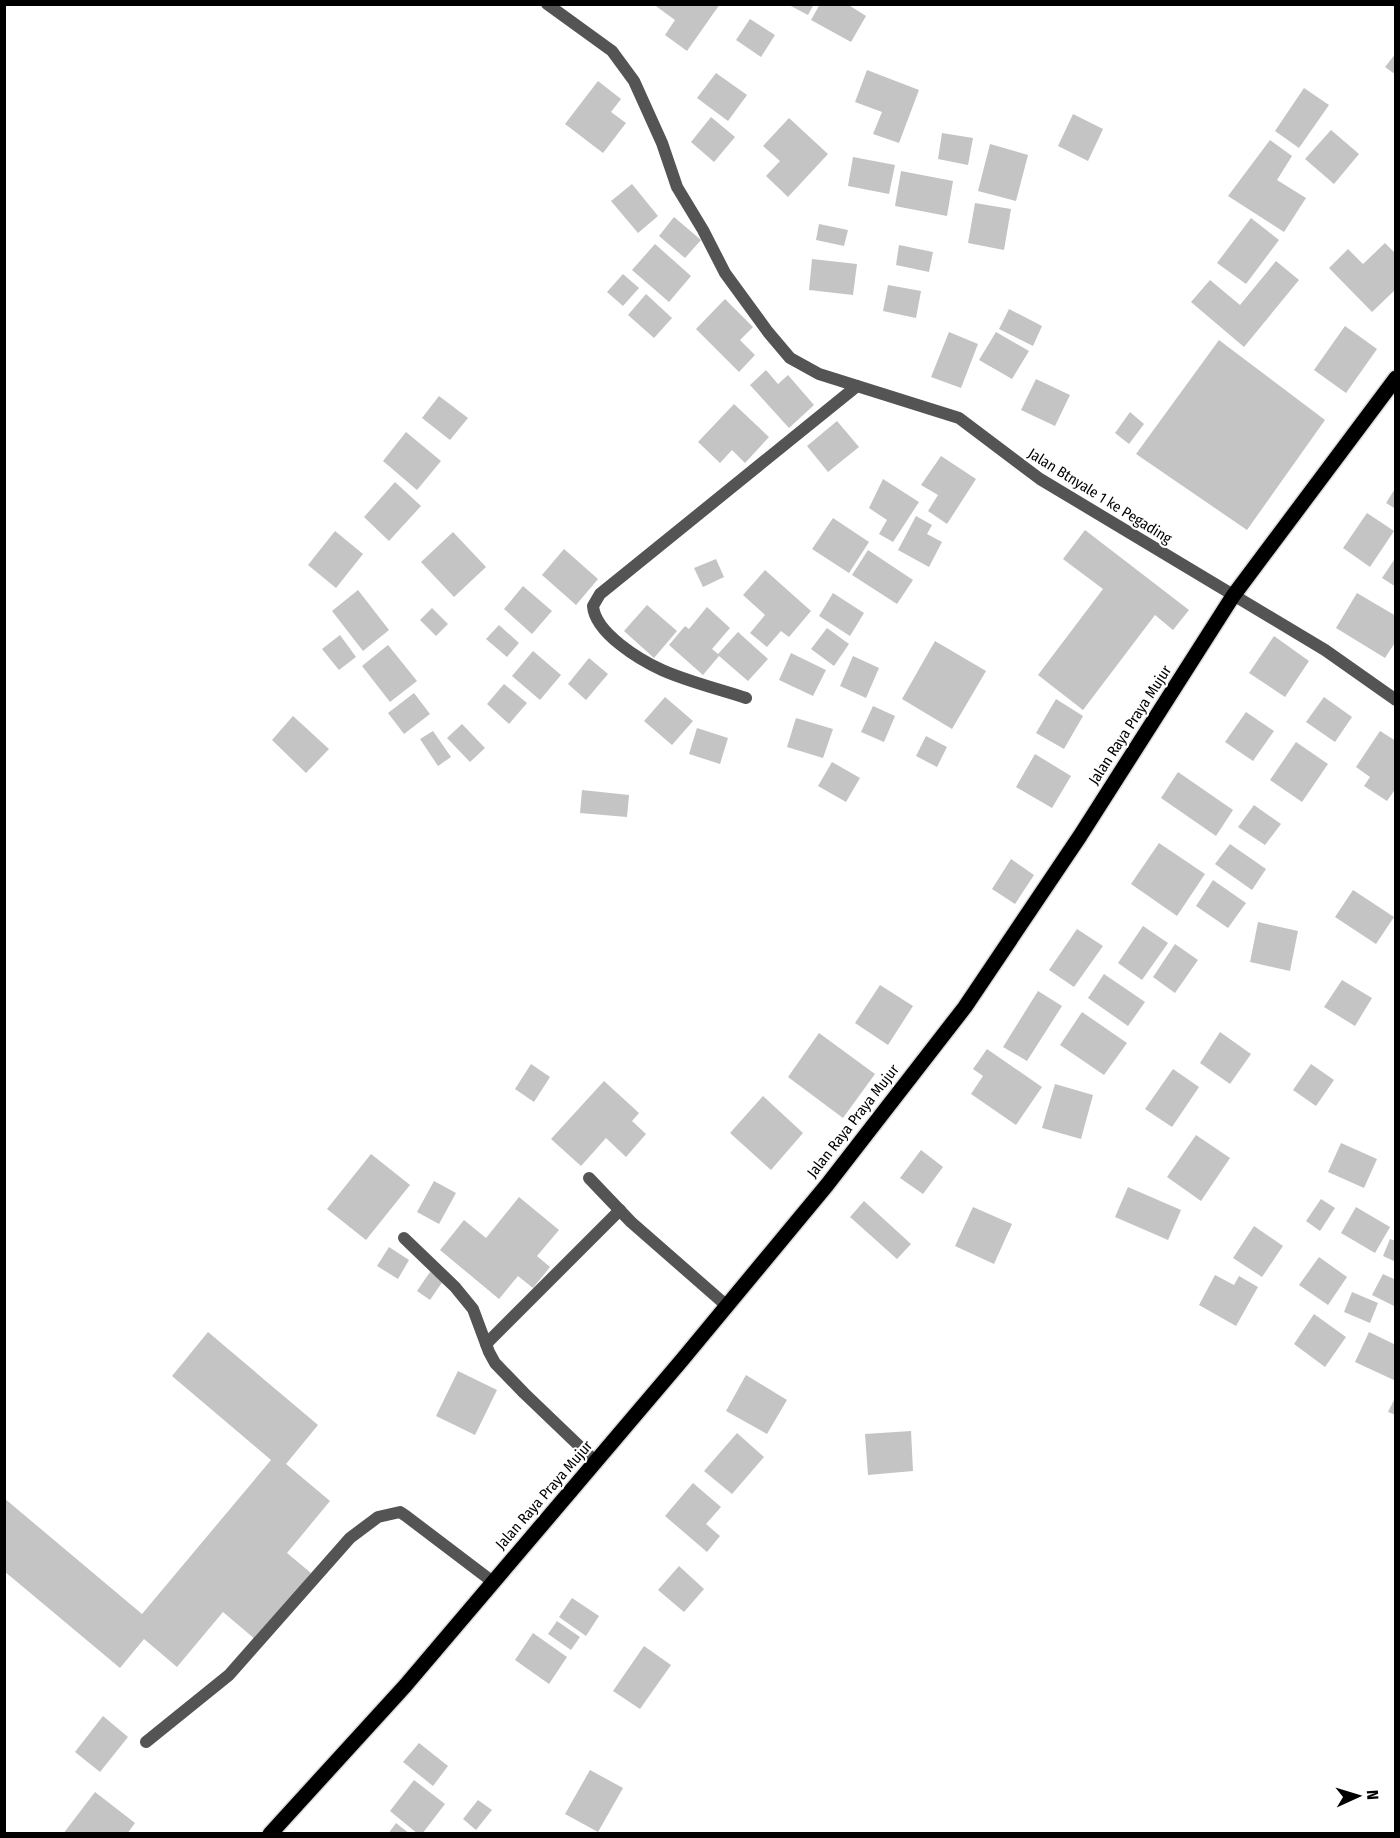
<svg xmlns="http://www.w3.org/2000/svg" width="1400" height="1838" viewBox="0 0 1400 1838" font-family="'Fira Sans Condensed',sans-serif">
  <style>
    .building { fill: #c4c4c4 }
    .lines { fill: none; stroke-linecap: round; stroke-linejoin: round }
    .primary-casing { stroke: #dbdbdb; stroke-width: 18 }
    .minor { stroke: #545454; stroke-width: 12 }
    .primary { stroke: #000; stroke-width: 15 }
    .labels { text-anchor: middle; stroke-width: 4.5; stroke-linejoin: round; paint-order: stroke }
    .street-label { font-size: 15px; fill: #000; stroke: #fff }
  </style>
  <rect width="100%" height="100%" fill="#fff"/>
  <g class="building">
    <path d="M653,4h67l-33,47 -22,-16 10,-15z"/>
    <path d="M787,4h27l-6,11z"/>
    <path d="M820,4h27l19,12 -15,26 -40,-22z"/>
    <path d="M750,19l25,16 -14,22 -25,-17z"/>
    <path d="M1396,53v22l-11,-8z"/>
    <path d="M867,70l52,20 -20,53 -26,-9 9,-22 -27,-10z"/>
    <path d="M716,73l31,22 -19,26 -31,-23z"/>
    <path d="M598,81l23,18 -10,13 15,11 -23,30 -38,-29z"/>
    <path d="M1304,88l25,17 -30,43 -24,-17z"/>
    <path d="M1073,114l30,15 -15,32 -30,-15z"/>
    <path d="M711,117l24,20 -21,25 -23,-20z"/>
    <path d="M789,118l39,36 -40,43 -22,-21 14,-15 -17,-15z"/>
    <path d="M1331,130l28,24 -25,30 -29,-25z"/>
    <path d="M942,133l31,5 -5,27 -30,-6z"/>
    <path d="M1270,140l22,16 -15,24 29,18 -22,34 -56,-36z"/>
    <path d="M990,144l38,11 -12,46 -38,-10z"/>
    <path d="M853,157l42,8 -6,29 -41,-8z"/>
    <path d="M901,171l52,10 -6,35 -52,-10z"/>
    <path d="M632,184l26,32 -20,17 -27,-32z"/>
    <path d="M975,203l36,6 -7,41 -36,-7z"/>
    <path d="M674,217l27,23 -16,18 -26,-22z"/>
    <path d="M1251,218l28,22 -33,44 -29,-21z"/>
    <path d="M819,224l29,6 -4,16 -28,-6z"/>
    <path d="M1385,243l11,11v35l-24,23 -43,-44 19,-19 15,15z"/>
    <path d="M655,244l36,32 -22,26 -37,-32z"/>
    <path d="M899,245l34,7 -4,20 -33,-7z"/>
    <path d="M812,259l45,5 -4,31 -44,-5z"/>
    <path d="M1276,261l23,19 -55,67 -53,-45 19,-22 30,25z"/>
    <path d="M623,274l16,14 -16,18 -16,-14z"/>
    <path d="M888,285l33,6 -5,27 -33,-7z"/>
    <path d="M646,294l26,24 -18,20 -26,-23z"/>
    <path d="M725,299l28,28 -13,13 15,15 -16,17 -43,-43z"/>
    <path d="M1009,309l33,17 -9,20 -34,-17z"/>
    <path d="M1345,326l32,23 -31,44 -32,-23z"/>
    <path d="M949,332l29,12 -17,44 -30,-11z"/>
    <path d="M996,332l33,19 -17,28 -33,-19z"/>
    <path d="M1219,340l106,80 -78,110 -111,-76z"/>
    <path d="M766,370l12,14 10,-9 26,30 -25,23 -39,-43z"/>
    <path d="M1036,379l34,16 -15,31 -34,-16z"/>
    <path d="M439,396l29,22 -18,22 -28,-22z"/>
    <path d="M734,404l35,33 -24,26 -13,-13 -12,13 -22,-21z"/>
    <path d="M1130,412l14,12 -15,20 -14,-11z"/>
    <path d="M837,421l22,26 -31,25 -21,-26z"/>
    <path d="M406,432l35,29 -24,29 -34,-29z"/>
    <path d="M941,456l35,23 -29,45 -19,-13 10,-16 -17,-10z"/>
    <path d="M883,479l36,23 -26,40 -14,-8 8,-14 -18,-12z"/>
    <path d="M395,482l26,24 -32,35 -25,-24z"/>
    <path d="M1396,487v22l-10,-6z"/>
    <path d="M1367,513l27,18 -24,36 -27,-19z"/>
    <path d="M916,516l16,9 -5,9 15,8 -13,25 -31,-17z"/>
    <path d="M833,518l36,24 -20,31 -37,-24z"/>
    <path d="M1085,530l104,80 -16,20 -18,-15 -72,95 -45,-35 65,-86 -40,-30z"/>
    <path d="M335,531l28,23 -27,34 -28,-23z"/>
    <path d="M453,532l33,35 -32,30 -33,-35z"/>
    <path d="M564,549l34,30 -22,26 -34,-30z"/>
    <path d="M868,550l45,30 -16,24 -45,-29z"/>
    <path d="M1396,557v30l-14,-9z"/>
    <path d="M716,559l8,18 -21,10 -9,-19z"/>
    <path d="M765,570l46,41 -22,26 -8,-6 -14,16 -17,-14 15,-18 -22,-20z"/>
    <path d="M523,586l29,25 -20,23 -28,-25z"/>
    <path d="M358,590l31,40 -26,21 -31,-40z"/>
    <path d="M833,593l31,20 -14,23 -31,-20z"/>
    <path d="M1357,593l39,23v25l-11,17 -49,-30z"/>
    <path d="M647,605l30,26 -23,27 -30,-27z"/>
    <path d="M707,607l23,21 -18,21 6,5 20,-22 30,27 -20,22 -29,-25 -16,19 -34,-30 16,-19 4,3z"/>
    <path d="M432,608l16,16 -12,12 -16,-16z"/>
    <path d="M499,625l20,18 -12,14 -21,-18z"/>
    <path d="M827,628l22,16 -15,22 -23,-17z"/>
    <path d="M340,635l16,22 -17,13 -17,-21z"/>
    <path d="M1274,636l35,25 -24,36 -36,-24z"/>
    <path d="M935,641l51,30 -34,58 -50,-30z"/>
    <path d="M388,645l29,36 -27,21 -28,-36z"/>
    <path d="M533,651l28,24 -21,25 -28,-24z"/>
    <path d="M791,653l35,17 -13,26 -34,-16z"/>
    <path d="M853,656l26,12 -13,30 -26,-12z"/>
    <path d="M589,658l19,16 -22,26 -18,-16z"/>
    <path d="M504,684l23,19 -18,21 -22,-20z"/>
    <path d="M414,693l16,21 -26,20 -16,-21z"/>
    <path d="M665,697l28,24 -21,24 -28,-24z"/>
    <path d="M1324,697l28,20 -17,25 -29,-20z"/>
    <path d="M1056,699l27,17 -19,33 -28,-16z"/>
    <path d="M873,706l22,10 -11,26 -23,-10z"/>
    <path d="M1246,712l28,19 -21,30 -28,-19z"/>
    <path d="M293,716l36,33 -23,24 -34,-33z"/>
    <path d="M796,718l37,11 -10,29 -36,-11z"/>
    <path d="M462,724l23,24 -15,14 -23,-24z"/>
    <path d="M697,728l31,10 -8,26 -31,-10z"/>
    <path d="M433,731l18,26 -13,9 -18,-27z"/>
    <path d="M1380,731l16,10v47l-9,13 -23,-15 6,-9 -14,-10z"/>
    <path d="M926,736l21,11 -10,20 -21,-11z"/>
    <path d="M1296,742l32,22 -26,38 -32,-22z"/>
    <path d="M1035,754l36,22 -19,32 -36,-21z"/>
    <path d="M832,762l28,16 -14,24 -28,-16z"/>
    <path d="M1178,772l55,38 -17,26 -55,-38z"/>
    <path d="M582,790l47,5 -2,22 -47,-4z"/>
    <path d="M1254,805l27,19 -16,21 -27,-18z"/>
    <path d="M1159,843l46,31 -28,42 -46,-32z"/>
    <path d="M1230,844l36,25 -14,21 -37,-26z"/>
    <path d="M1011,859l23,16 -19,29 -23,-15z"/>
    <path d="M1213,880l33,23 -18,25 -32,-22z"/>
    <path d="M1353,890l41,27 -18,27 -41,-27z"/>
    <path d="M1258,922l40,9 -8,40 -40,-9z"/>
    <path d="M1143,926l25,17 -26,37 -24,-17z"/>
    <path d="M1077,929l26,17 -29,41 -25,-17z"/>
    <path d="M1175,944l23,16 -23,33 -22,-16z"/>
    <path d="M1104,974l41,28 -17,24 -40,-28z"/>
    <path d="M1342,980l30,18 -17,28 -31,-19z"/>
    <path d="M880,985l33,21 -25,39 -33,-22z"/>
    <path d="M1038,991l24,15 -35,55 -24,-14z"/>
    <path d="M1082,1012l45,31 -23,32 -44,-30z"/>
    <path d="M1220,1032l31,22 -21,30 -30,-21z"/>
    <path d="M819,1033l56,41 -32,44 -55,-41z"/>
    <path d="M987,1049l55,38 -26,38 -45,-31 12,-18 -10,-7z"/>
    <path d="M531,1064l19,13 -16,25 -19,-13z"/>
    <path d="M1311,1064l23,16 -18,26 -23,-16z"/>
    <path d="M1173,1069l26,18 -27,40 -27,-18z"/>
    <path d="M604,1081l35,32 -7,8 14,13 -20,23 -20,-19 -25,28 -30,-27z"/>
    <path d="M1055,1084l38,11 -12,44 -39,-11z"/>
    <path d="M763,1096l40,37 -32,37 -41,-37z"/>
    <path d="M1196,1135l34,23 -29,43 -34,-24z"/>
    <path d="M1341,1143l36,16 -13,29 -36,-16z"/>
    <path d="M921,1150l22,17 -20,27 -23,-16z"/>
    <path d="M371,1154l39,31 -44,55 -39,-31z"/>
    <path d="M434,1181l22,12 -17,31 -22,-12z"/>
    <path d="M1128,1187l53,23 -13,30 -53,-23z"/>
    <path d="M519,1197l40,33 -22,26 13,11 -17,21 -15,-12 -19,23 -59,-49 24,-30 22,18z"/>
    <path d="M1321,1199l14,9 -15,23 -14,-10z"/>
    <path d="M864,1201l47,43 -14,15 -47,-42z"/>
    <path d="M973,1207l39,17 -18,40 -39,-18z"/>
    <path d="M1356,1207l34,20 -15,26 -34,-20z"/>
    <path d="M1254,1226l29,20 -21,31 -29,-19z"/>
    <path d="M1390,1239l6,2v21l-13,-6z"/>
    <path d="M389,1247l20,13 -11,19 -21,-13z"/>
    <path d="M1319,1257l28,20 -19,28 -29,-20z"/>
    <path d="M430,1272l13,9 -13,19 -13,-9z"/>
    <path d="M1383,1274l13,6v27l-24,-12z"/>
    <path d="M1215,1275l19,10 5,-9 19,11 -22,39 -37,-21z"/>
    <path d="M1352,1292l26,11 -8,20 -26,-11z"/>
    <path d="M1314,1314l32,23 -21,30 -31,-23z"/>
    <path d="M208,1332l110,93 -32,39 44,37 -43,52 24,20 -55,67 -33,-28 -46,55 -33,-28 -24,29 -116,-97v-73l138,116 129,-154 -99,-84z"/>
    <path d="M1369,1332l27,13v36l-41,-19z"/>
    <path d="M458,1371l39,19 -22,45 -39,-19z"/>
    <path d="M746,1375l41,25 -20,34 -41,-23z"/>
    <path d="M1396,1396v19l-8,-3z"/>
    <path d="M911,1431l2,40 -45,4 -3,-41z"/>
    <path d="M737,1433l27,24 -32,37 -28,-23z"/>
    <path d="M693,1483l28,24 -15,17 14,12 -13,16 -42,-36z"/>
    <path d="M679,1566l25,23 -20,23 -26,-22z"/>
    <path d="M572,1598l27,18 -13,20 -27,-19z"/>
    <path d="M557,1621l23,16 -9,13 -23,-16z"/>
    <path d="M533,1633l34,24 -18,27 -34,-24z"/>
    <path d="M644,1646l27,19 -31,44 -27,-18z"/>
    <path d="M103,1716l25,21 -28,35 -25,-20z"/>
    <path d="M419,1743l29,23 -15,20 -30,-24z"/>
    <path d="M590,1770l33,18 -25,44 -33,-18z"/>
    <path d="M414,1780l31,24 -23,30h-4l-28,-23z"/>
    <path d="M95,1792l40,31 -8,11h-64z"/>
    <path d="M478,1800l14,10 -16,20 -13,-11z"/>
    <path d="M396,1823l14,11h-22z"/>
  </g>
  <g class="lines">
    <defs>
      <path id="primary" d="M270,1834l135,-148 277,-326 145,-175 138,-178 115,-171 153,-240 163,-218"/>
    </defs>
    <use href="#primary" class="primary-casing"/>
    <g class="minor">
      <path d="M547,4l65,47 22,30 28,62 15,44 26,43 22,43 43,59 22,26 29,16 140,44 81,61 285,171 71,50"/>
      <path d="M746,698c-27,-9 -57,-16 -84,-28 -22,-10 -67,-37 -69,-64l7,-12 257,-208"/>
      <path d="M589,1178l42,44 96,84"/>
      <path d="M404,1238l51,49 18,22 16,43 6,11 29,30 72,69"/>
      <path d="M486,1344l134,-134"/>
      <path d="M146,1742l83,-67 121,-137 28,-21 22,-5 6,4 87,66"/>
    </g>
    <use href="#primary" class="primary"/>
  </g>
  <g class="labels">
    <g class="street-label">
      <text transform="translate(1100 496) rotate(32)" y="5">Jalan Btnyale 1 ke Pegading</text>
      <text transform="translate(1130 725) rotate(-57)" y="5">Jalan Raya Praya Mujur</text>
      <text transform="translate(853 1121) rotate(-52)" y="5">Jalan Raya Praya Mujur</text>
      <text transform="translate(544 1495) rotate(-49)" y="5">Jalan Raya Praya Mujur</text>
    </g>
  </g>
  <rect width="1400" height="1838" fill="none" stroke="#000000" stroke-width="12"/>
  <g transform="translate(1358 1796) rotate(86)" stroke="#ffffff" stroke-width="4.5" paint-order="stroke">
  <path d="M0-4.5L10 22L0 15L-10 22Z" fill="#000000"/>
  <text y="-9" font-size="16" font-weight="bold" text-anchor="middle" fill="#000000">N</text>
  </g>
</svg>
